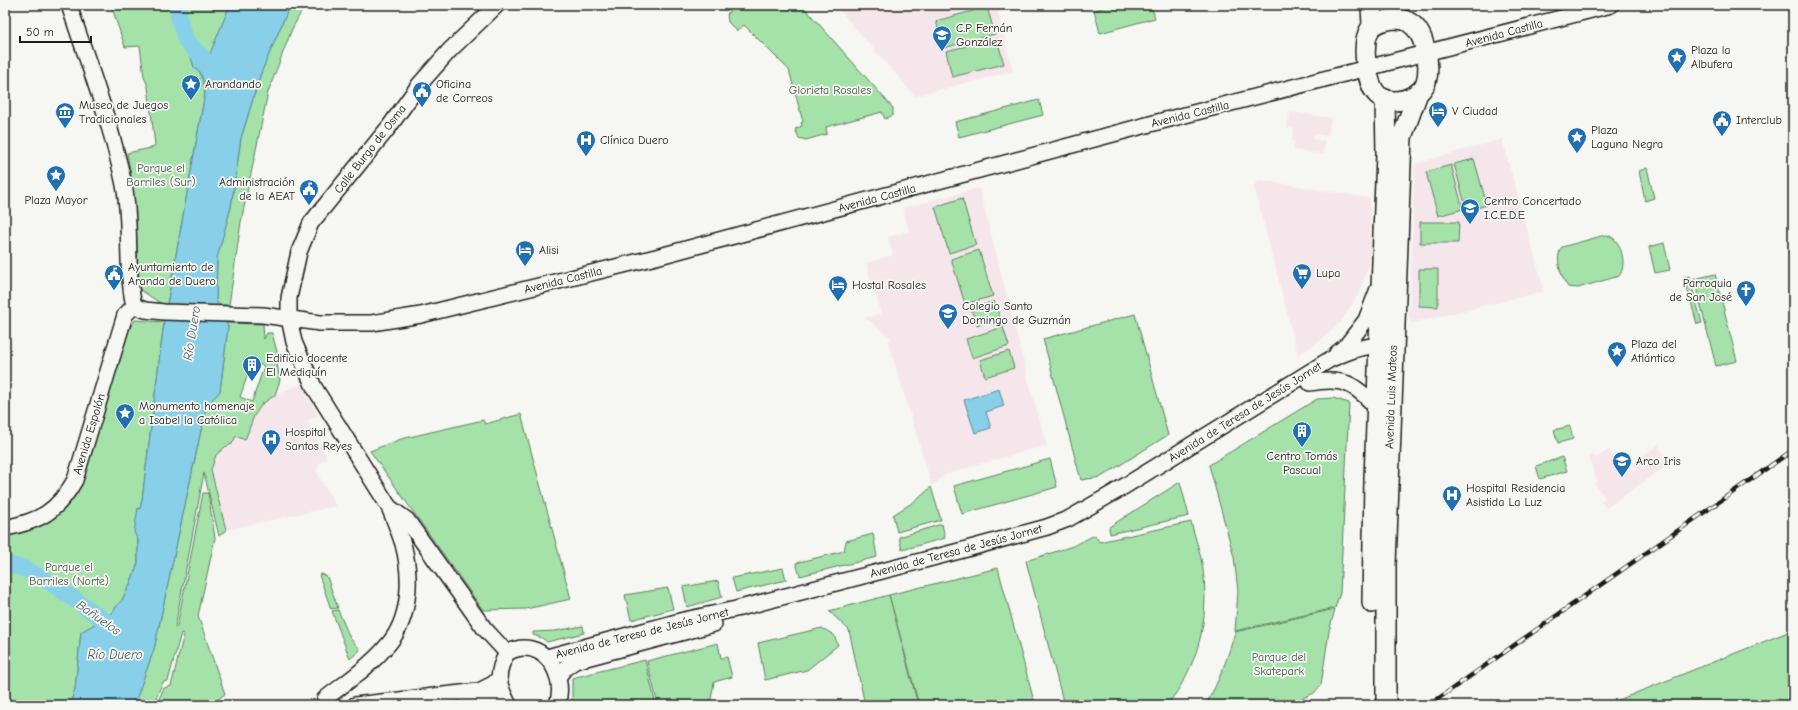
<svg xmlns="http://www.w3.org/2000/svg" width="1798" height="710" viewBox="0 0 1798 710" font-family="'Comic Neue',sans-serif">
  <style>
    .built { fill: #f5e6ec }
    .green { fill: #a4e2a9; stroke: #607f62; fill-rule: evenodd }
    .water { fill: #88d0e9; stroke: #5d8897 }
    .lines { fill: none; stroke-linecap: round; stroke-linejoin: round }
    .river { stroke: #88d0e9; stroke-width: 17 }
    .secondary-casing { stroke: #1c1c1c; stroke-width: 18 }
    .highway-casing { stroke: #1c1c1c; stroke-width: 22 }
    .secondary { stroke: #f6f6f2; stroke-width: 15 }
    .highway { stroke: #f6f6f2; stroke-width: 19 }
    .rail-casing { stroke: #1c1c1c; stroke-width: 4.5 }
    .rail { stroke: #f6f6f2; stroke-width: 3; stroke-dasharray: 9; stroke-linecap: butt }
    .labels { text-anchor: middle; stroke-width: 3.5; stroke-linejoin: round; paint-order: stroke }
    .poi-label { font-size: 12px; fill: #1c1c1c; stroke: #f6f6f2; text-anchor: start }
    .street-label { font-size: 12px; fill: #1c1c1c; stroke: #f6f6f2 }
    .park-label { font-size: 12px; fill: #455746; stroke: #f6f6f2 }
    .water-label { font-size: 13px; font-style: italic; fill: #425b64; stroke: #f6f6f2 }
  </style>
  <rect width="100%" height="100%" fill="#f6f6f2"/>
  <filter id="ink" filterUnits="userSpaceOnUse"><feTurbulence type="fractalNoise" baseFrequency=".025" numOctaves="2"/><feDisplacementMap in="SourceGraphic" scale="8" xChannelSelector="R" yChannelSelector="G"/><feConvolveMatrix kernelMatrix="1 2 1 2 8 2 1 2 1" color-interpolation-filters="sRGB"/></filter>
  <g filter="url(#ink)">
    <g class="built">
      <path d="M835,5h161l17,66 -98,25z"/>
      <path d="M1290,112l41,6 -3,18 -15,-2v5l12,2 -2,13 -29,-4 1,-8 -3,-1 2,-12 -7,-1z"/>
      <path d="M1502,139l41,148 -1,5 -130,31 -3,-5 6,-154z"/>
      <path d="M1259,180l111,18v63l-10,30 -19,31 -20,18 -23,15 -44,-169z"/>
      <path d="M979,188l50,195 18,62 -101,29 -14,12 -44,-145 4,-2 -23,-19h-3l-1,-2 16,-5 -15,-50 27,-8 -5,-18 21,-6 -6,-23z"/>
      <path d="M301,384l17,31 -11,6 20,37 -8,5 -2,10 19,33 -110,24 -14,-55 1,-15 5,-7 14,-9 4,-8 9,4 9,-24 8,-12 9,-8z"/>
      <path d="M1658,445l12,18 -64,45 -5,-7 4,-3 -10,-14 3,-3 -4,-6 1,-2 -3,-5 1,-1 -4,-11 3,-2 4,4 12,-8 4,7 4,-2 4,6 3,-1 11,11 3,-2 -5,-6z"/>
    </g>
    <g class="green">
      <path d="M111,5h119l-23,57 -17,-21h-4l8,26 6,5 4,12 1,9 -38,212h-4l-24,-16 -7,-109 -5,-27 24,-5 4,-3 -7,-58 -4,-11 -4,-30 -15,1z"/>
      <path d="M290,5h15l-13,24 -24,63 -27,130 -12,83h-11l-2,-5 1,-43 14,-50 10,-69 20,-65z"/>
      <path d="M736,5h66l91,103v7l-8,4 -3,-7 -56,15 1,7 -21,6 -7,-2 -4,-9 7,-3 -1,-3 2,-1 -14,-52 -45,-45 -7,6 -9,-9 -1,-8z"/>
      <path d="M1113,5h38l4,13 -55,15 -6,-23z"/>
      <path d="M987,7l8,27 -51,14 -8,-27z"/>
      <path d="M997,39l7,25 -52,13 -6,-26z"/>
      <path d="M1039,100l4,15 -84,22 -4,-15z"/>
      <path d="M1474,159l13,46 -20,6 -13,-47z"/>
      <path d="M1451,165l12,44 -25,7 -12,-44z"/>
      <path d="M1647,168l7,30 -9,3 -6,-30z"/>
      <path d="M962,198l14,47 -27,8 -14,-46z"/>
      <path d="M1420,222h39l-1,21h-38z"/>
      <path d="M1605,235c16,0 23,31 14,41l-41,12 -10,-1c-7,-10 -14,-30 -6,-40z"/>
      <path d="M1664,243l6,27 -15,3 -6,-26z"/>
      <path d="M979,250l14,46 -28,8 -14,-45z"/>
      <path d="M1419,269h19v38l-19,-1z"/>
      <path d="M1715,274l22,87 -21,5 -22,-87z"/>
      <path d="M1689,276l13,47 -5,1 -13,-47z"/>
      <path d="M994,301l6,16 -23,9 -6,-17z"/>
      <path d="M1135,314l33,121 -67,42 -20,3 -38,-141z"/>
      <path d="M135,320l29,2 -22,178 -2,9h-2l-3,23 3,8v23l-7,19 -9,18 -13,16 -28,16 -6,57 -5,16h-65v-172l47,-15 74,-184z"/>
      <path d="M226,323l37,1 1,15 3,-6h5l8,30 -3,1 3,16 -5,15 -13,9 -8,12 -9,24 -9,-4 -4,8 -7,3 -9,8 -5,15 15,60 -7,6 -15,-63 -29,154h2l26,-134h5l7,45 -17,78 27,78 -15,11h-54l8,-17 7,-2 13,-52 -3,-1 -13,48 -5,1 -10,23h-19l20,-56 52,-242 14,-16 8,-64zM252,362l12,4 -12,36 -12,-5z"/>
      <path d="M1003,327l6,19 -37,12 -6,-19z"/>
      <path d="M1009,351l5,17 -29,9 -5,-17z"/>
      <path d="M1333,398l16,5 -9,190 -5,15 -100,23 3,-40 -4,-34 -25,-92 108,-66z"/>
      <path d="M521,414l50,185 -45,10 -43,1 -113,-159 31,-12 82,-19 2,4z"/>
      <path d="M1570,426l3,13 -15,4 -4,-13z"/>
      <path d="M1562,457l5,14 -27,8 -4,-13z"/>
      <path d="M1050,459l7,28 -95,27 -8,-28z"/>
      <path d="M1180,482l9,34 -79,18 -1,-7z"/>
      <path d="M931,487l10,33 -44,12 -4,-17 25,-16z"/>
      <path d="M1191,522c4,16 10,32 12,48 7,49 -5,97 -36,135h-103l-38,-144 47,-15 22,-11 4,7z"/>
      <path d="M942,524l3,14 -43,12 -3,-13z"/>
      <path d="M873,534l4,23 -77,19 -4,-13 48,-12 2,-10z"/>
      <path d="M783,568l3,12 -50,12 -4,-14z"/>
      <path d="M998,568l37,137h-116l-30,-110z"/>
      <path d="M322,574l5,3 11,31 -7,1 -12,-34z"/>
      <path d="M718,581l4,16 -35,10 -4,-20z"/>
      <path d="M668,588l5,21 -42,11 -6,-25z"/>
      <path d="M889,595l29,110h-53l-16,-75 -20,-19z"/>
      <path d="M1335,609l-6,22 -8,54 -7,8 -13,6 -2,6h-94c14,-22 23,-48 30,-73z"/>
      <path d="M338,610l12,28 10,11 -1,2 -9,8 -18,-48z"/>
      <path d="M583,626l1,7 -37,9 -5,-4 -9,-3v-3l22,-1z"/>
      <path d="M822,628l12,7 4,10 -31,25 -42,10 -7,-37z"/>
      <path d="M1793,630v75h-187z"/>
      <path d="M718,643l3,15 6,-1 5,20 -18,5 -4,23h-52l-11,-44z"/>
      <path d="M645,660l11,45h-84v-27z"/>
    </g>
    <g class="water">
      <path d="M230,5h60l-29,68 -20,65 -10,69 -14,51 -1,42 12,27 -8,64 -14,16 -52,242 -18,51 -2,5h-64l5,-16 6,-57 28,-16 13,-16 9,-18 7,-19v-23l-4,-8 4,-24 2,1 2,-9 22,-178 41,-229 -1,-10 -4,-11 -6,-5 -8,-26h4l17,20z"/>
      <path d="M999,389l5,17 -18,6 5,16 -16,5 -11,-33z"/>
    </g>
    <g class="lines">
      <g class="river">
        <path d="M178,5l1,14 7,22 16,16"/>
        <path d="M5,564l18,4 27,14 71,50"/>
      </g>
      <defs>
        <g id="secondary">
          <path d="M69,5c19,58 43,121 55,180 8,40 1,81 10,121"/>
          <path d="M497,5l-47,45 -31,35 -30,42 -78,96 -12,29 -10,46v20l5,24 20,45 75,120 18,13 77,108 23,25"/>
          <path d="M134,306l11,4 19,2 99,3 57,8h52l49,-8 235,-58 498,-134 457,-118"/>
          <path d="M1337,353l9,-7 20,-26 12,-31"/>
          <path d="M1310,383c33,-6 44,0 66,24"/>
          <path d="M5,528c35,-7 52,-16 70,-48l50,-165 9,-9"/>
          <path d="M547,657l137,-37 52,-11 227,-59 84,-23 21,-8 47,-27 214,-132c20,-9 39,-17 61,-14"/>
          <path d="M558,677l7,-9 10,-7 139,-37"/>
          <path d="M467,701l38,-4"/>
          <path d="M325,705v-6c20,-16 43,-31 60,-51 26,-27 27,-70 18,-104 -4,-12 -9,-25 -14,-37"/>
          <path d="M355,705l124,-14 14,-7 6,-6"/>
          <path d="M509,705c-11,-20 -14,-31 -2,-52 34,-19 61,21 50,52"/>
        </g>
        <g id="highway">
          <path d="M1371,5l1,21"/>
          <path d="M1393,19c6,0 12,0 17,4 15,9 21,43 16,59 -4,12 -20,19 -32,19 -5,0 -11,-2 -15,-5 -13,-9 -19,-55 -8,-68 5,-6 14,-8 22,-9z"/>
          <path d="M1372,603l2,-124 12,-326 -1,-54"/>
          <path d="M1386,705v-140l16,-428 16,-44"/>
        </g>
      </defs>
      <use href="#secondary" class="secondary-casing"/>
      <use href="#highway" class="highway-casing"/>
      <use href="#secondary" class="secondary"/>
      <use href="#highway" class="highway"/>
      <defs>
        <path id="rail" d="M1429,705l364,-255"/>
      </defs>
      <use href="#rail" class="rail-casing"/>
      <use href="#rail" class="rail"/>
    </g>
  </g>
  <defs>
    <symbol id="school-pin" viewBox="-11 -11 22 30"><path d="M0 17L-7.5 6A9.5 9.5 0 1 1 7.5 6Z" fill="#1f6fb2" stroke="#f6f6f2"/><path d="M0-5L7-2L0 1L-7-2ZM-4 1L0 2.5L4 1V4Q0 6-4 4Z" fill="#fff"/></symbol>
    <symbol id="sight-pin" viewBox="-11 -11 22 30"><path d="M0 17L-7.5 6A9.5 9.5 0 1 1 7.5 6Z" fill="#1f6fb2" stroke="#f6f6f2"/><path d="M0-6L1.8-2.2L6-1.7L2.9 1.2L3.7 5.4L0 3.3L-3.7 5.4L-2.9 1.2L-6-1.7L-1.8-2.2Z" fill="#fff"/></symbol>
    <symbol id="civic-pin" viewBox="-11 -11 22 30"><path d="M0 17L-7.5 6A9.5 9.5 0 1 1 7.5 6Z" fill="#1f6fb2" stroke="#f6f6f2"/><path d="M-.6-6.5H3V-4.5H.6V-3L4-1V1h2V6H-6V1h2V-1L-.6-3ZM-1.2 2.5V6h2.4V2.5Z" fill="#fff"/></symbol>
    <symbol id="hotel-pin" viewBox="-11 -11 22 30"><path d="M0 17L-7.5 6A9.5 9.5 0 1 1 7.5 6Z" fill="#1f6fb2" stroke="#f6f6f2"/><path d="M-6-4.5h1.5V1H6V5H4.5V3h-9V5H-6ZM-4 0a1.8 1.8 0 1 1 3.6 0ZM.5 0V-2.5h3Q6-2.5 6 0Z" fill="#fff"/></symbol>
    <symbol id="museum-pin" viewBox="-11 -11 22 30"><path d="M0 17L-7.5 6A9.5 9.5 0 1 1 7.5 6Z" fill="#1f6fb2" stroke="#f6f6f2"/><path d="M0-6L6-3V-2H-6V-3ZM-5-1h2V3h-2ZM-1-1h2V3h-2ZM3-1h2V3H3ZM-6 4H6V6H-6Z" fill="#fff"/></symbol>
    <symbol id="hospital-pin" viewBox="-11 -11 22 30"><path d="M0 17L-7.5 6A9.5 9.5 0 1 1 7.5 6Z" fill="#1f6fb2" stroke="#f6f6f2"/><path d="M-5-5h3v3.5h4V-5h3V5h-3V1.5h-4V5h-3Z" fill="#fff"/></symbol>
    <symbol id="supermarket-pin" viewBox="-11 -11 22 30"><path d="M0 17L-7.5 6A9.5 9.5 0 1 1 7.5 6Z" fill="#1f6fb2" stroke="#f6f6f2"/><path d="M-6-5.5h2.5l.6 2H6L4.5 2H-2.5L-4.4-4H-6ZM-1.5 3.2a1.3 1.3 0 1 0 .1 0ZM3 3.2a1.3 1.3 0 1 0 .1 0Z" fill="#fff"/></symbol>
    <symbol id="church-pin" viewBox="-11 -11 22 30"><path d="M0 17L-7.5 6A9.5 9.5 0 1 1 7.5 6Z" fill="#1f6fb2" stroke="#f6f6f2"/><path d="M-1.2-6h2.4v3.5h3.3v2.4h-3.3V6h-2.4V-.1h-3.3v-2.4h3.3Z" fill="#fff"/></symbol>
    <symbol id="building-pin" viewBox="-11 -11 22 30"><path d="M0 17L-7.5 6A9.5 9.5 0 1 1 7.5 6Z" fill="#1f6fb2" stroke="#f6f6f2"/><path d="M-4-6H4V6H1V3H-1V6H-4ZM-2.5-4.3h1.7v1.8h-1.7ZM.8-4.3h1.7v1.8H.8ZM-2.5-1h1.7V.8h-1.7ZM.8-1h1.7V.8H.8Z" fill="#fff"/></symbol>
  </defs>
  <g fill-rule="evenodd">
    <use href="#school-pin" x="931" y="24" width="22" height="30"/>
    <use href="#sight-pin" x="1666" y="46" width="22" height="30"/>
    <use href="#sight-pin" x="180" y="73" width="22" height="30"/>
    <use href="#civic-pin" x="411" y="80" width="22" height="30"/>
    <use href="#hotel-pin" x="1427" y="100" width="22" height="30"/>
    <use href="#museum-pin" x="54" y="101" width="22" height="30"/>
    <use href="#civic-pin" x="1711" y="109" width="22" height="30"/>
    <use href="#sight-pin" x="1566" y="126" width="22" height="30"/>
    <use href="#hospital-pin" x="575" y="129" width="22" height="30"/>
    <use href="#sight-pin" x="45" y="164" width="22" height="30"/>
    <use href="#civic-pin" x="298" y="178" width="22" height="30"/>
    <use href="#school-pin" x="1459" y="197" width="22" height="30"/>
    <use href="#hotel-pin" x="514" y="239" width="22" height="30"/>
    <use href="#supermarket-pin" x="1291" y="262" width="22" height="30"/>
    <use href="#civic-pin" x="103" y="263" width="22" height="30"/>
    <use href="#hotel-pin" x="827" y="274" width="22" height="30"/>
    <use href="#church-pin" x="1735" y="279" width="22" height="30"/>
    <use href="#school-pin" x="937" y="302" width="22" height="30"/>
    <use href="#sight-pin" x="1606" y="340" width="22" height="30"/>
    <use href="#building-pin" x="241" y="354" width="22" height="30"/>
    <use href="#sight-pin" x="114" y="402" width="22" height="30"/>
    <use href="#building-pin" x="1291" y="420" width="22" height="30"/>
    <use href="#hospital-pin" x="260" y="428" width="22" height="30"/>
    <use href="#school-pin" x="1611" y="450" width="22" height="30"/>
    <use href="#hospital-pin" x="1441" y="484" width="22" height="30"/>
  </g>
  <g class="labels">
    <g class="poi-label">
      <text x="956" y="32">C.P Fernán<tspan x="956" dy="14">González</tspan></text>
      <text x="1691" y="54">Plaza la<tspan x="1691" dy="14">Albufera</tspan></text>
      <text x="205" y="88">Arandando</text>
      <text x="436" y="88">Oficina<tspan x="436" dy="14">de Correos</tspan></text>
      <text x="79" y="109">Museo de Juegos<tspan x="79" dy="14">Tradicionales</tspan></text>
      <text x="1452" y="115">V Ciudad</text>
      <text x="1736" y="124">Interclub</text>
      <text x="1591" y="134">Plaza<tspan x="1591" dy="14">Laguna Negra</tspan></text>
      <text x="600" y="144">Clínica Duero</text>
      <text x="295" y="186" text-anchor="end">Administración<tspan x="295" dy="14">de la AEAT</tspan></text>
      <text x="56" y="204" text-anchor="middle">Plaza Mayor</text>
      <text x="1484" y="205">Centro Concertado<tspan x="1484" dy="14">I.C.E.D.E</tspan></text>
      <text x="539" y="254">Alisi</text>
      <text x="128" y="271">Ayuntamiento de<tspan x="128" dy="14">Aranda de Duero</tspan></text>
      <text x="1316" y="277">Lupa</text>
      <text x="1732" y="287" text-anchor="end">Parroquia<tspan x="1732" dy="14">de San José</tspan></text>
      <text x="852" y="289">Hostal Rosales</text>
      <text x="962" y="310">Colegio Santo<tspan x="962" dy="14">Domingo de Guzmán</tspan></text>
      <text x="1631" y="348">Plaza del<tspan x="1631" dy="14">Atlántico</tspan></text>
      <text x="266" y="362">Edificio docente<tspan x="266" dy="14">El Mediquín</tspan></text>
      <text x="139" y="410">Monumento homenaje<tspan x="139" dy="14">a Isabel la Católica</tspan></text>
      <text x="285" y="436">Hospital<tspan x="285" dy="14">Santos Reyes</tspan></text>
      <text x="1302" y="460" text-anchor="middle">Centro Tomás<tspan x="1302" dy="14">Pascual</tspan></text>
      <text x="1636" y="465">Arco Iris</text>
      <text x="1466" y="492">Hospital Residencia<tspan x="1466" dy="14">Asistida La Luz</tspan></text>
    </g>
    <g class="street-label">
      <text transform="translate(1504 33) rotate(-15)" y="4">Avenida Castilla</text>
      <text transform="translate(1190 114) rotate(-14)" y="4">Avenida Castilla</text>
      <text transform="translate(370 149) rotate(-52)" y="4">Calle Burgo de Osma</text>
      <text transform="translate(877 198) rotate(-15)" y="4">Avenida Castilla</text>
      <text transform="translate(563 280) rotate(-14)" y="4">Avenida Castilla</text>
      <text transform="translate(1391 397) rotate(-88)" y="4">Avenida Luis Mateos</text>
      <text transform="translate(1245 412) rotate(-32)" y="4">Avenida de Teresa de Jesús Jornet</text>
      <text transform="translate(89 434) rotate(-73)" y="4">Avenida Espolón</text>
      <text transform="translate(956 551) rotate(-15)" y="4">Avenida de Teresa de Jesús Jornet</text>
      <text transform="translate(642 633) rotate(-14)" y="4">Avenida de Teresa de Jesús Jornet</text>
    </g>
    <g class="park-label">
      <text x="830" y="94">Glorieta Rosales</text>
      <text x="161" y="172">Parque el<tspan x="161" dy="14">Barriles (Sur)</tspan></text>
      <text x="69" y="571">Parque el<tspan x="69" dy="14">Barriles (Norte)</tspan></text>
      <text x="1279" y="661">Parque del<tspan x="1279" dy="14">Skatepark</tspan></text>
    </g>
    <g class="water-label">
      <text transform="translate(191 333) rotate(-81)" y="5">Río Duero</text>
      <text transform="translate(99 617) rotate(35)" y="5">Bañuelos</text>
      <text x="115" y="659">Río Duero</text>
    </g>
  </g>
  <rect width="1798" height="710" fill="none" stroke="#f6f6f2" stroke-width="20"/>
  <rect x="10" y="10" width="1778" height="690" fill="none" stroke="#1c1c1c" stroke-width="1.5" filter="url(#ink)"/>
  <path d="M20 36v6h71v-6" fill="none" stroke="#1c1c1c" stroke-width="2"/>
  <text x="26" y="36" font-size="12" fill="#1c1c1c" stroke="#f6f6f2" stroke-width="3" paint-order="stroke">50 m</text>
</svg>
